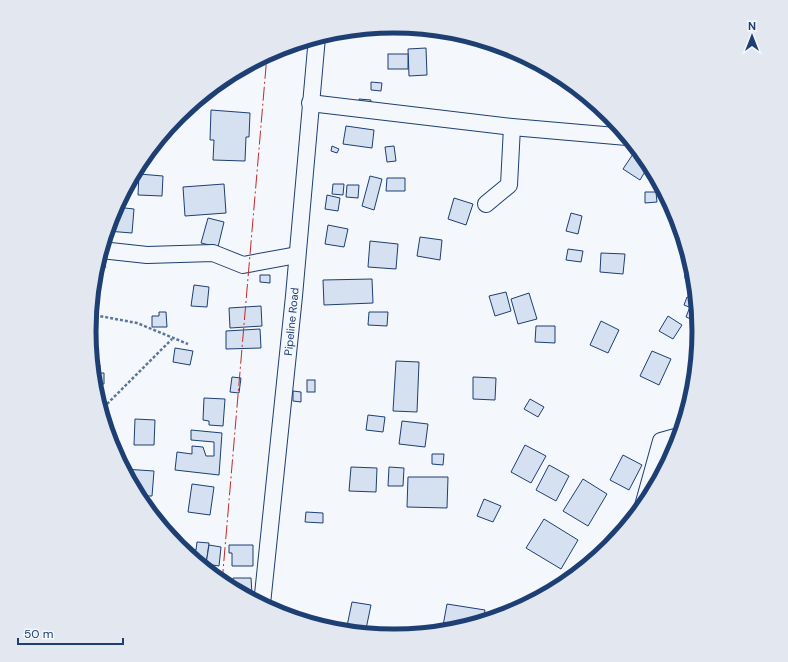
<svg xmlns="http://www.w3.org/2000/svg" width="788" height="662" viewBox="0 0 788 662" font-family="'DM Sans',sans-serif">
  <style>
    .building { fill: #d5e0f0; stroke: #1d3f73 }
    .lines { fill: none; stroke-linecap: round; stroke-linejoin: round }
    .minor-casing { stroke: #1d3f73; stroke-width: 18 }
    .path { stroke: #5e769c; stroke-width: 2.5; stroke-dasharray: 3 2; stroke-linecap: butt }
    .minor { stroke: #f4f7fb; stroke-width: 16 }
    .power { stroke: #c62828; stroke-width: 1; stroke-dasharray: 14 3 2 3; stroke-linecap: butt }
    .labels { text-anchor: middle; stroke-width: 3; stroke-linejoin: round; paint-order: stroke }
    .street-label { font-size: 11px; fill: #1d3f73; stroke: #f4f7fb }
    .rim { fill: none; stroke: #1d3f73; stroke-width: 5 }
  </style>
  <rect width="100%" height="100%" fill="#f4f7fb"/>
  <g class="building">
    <path d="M388,27v7l-28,-1v-4z"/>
    <path d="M426,48l1,27 -18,1 -1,-27z"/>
    <rect x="388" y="54" width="20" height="15"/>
    <path d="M555,73l9,5 12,10 -24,-7z"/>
    <path d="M371,82l11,1 -1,8 -10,-1z"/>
    <path d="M359,99l12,1 -2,10 -11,-1z"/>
    <path d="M211,110l39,3 -1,24h-3l-1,24 -32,-1 1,-20h-4z"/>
    <path d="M346,126l28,4 -2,18 -29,-4z"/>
    <path d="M332,146l7,3 -2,4 -6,-2z"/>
    <path d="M394,146l2,15 -9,1 -2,-15z"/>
    <path d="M633,154l16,11 -9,15 -17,-11z"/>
    <path d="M139,174l24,2 -1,20 -24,-1z"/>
    <path d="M370,176l12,3 -8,31 -12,-4z"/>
    <path d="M387,178h18v13h-19z"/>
    <path d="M224,184l2,29 -41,3 -2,-29z"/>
    <path d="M333,184h11l-1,11 -11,-1z"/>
    <path d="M347,185h12l-1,13 -12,-1z"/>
    <path d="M645,192h11l1,10 -12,1z"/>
    <path d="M327,195l13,3 -2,13 -13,-2z"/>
    <path d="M454,198l19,6 -7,21 -18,-6z"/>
    <path d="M116,207l18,2 -2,24 -25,-2z"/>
    <path d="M571,213l11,3 -4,18 -12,-3z"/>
    <path d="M208,218l16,4 -6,25 -17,-4z"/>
    <path d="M328,225l20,4 -4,18 -19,-3z"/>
    <path d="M420,237l22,3 -2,20 -23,-4z"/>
    <path d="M370,241l28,3 -2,25 -28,-2z"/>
    <path d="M568,249l15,2 -2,11 -15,-2z"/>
    <path d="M601,253l24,1 -2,20 -23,-2z"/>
    <rect x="685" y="272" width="5" height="6"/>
    <path d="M260,275h10v8l-10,-1z"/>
    <path d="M372,279l1,24 -49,2 -1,-25z"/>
    <path d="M694,283l2,16 -7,-3z"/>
    <path d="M194,285l15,2 -2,20 -16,-1z"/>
    <path d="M506,292l5,19 -16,5 -6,-20z"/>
    <path d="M529,293l8,26 -19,5 -7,-25z"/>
    <path d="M687,297l5,2 -3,8 -5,-2z"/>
    <path d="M693,299l3,2 2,21 -12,-5z"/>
    <path d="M261,306l1,20 -32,2 -1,-20z"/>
    <path d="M159,312h7l1,15h-15v-11h7z"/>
    <path d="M369,312h19l-1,14 -19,-1z"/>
    <path d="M668,316l14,9 -9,14 -14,-8z"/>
    <path d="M601,321l18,9 -11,23 -18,-8z"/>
    <path d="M536,326h19v17l-20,-1z"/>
    <path d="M260,329l1,19 -35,1v-18z"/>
    <path d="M175,348l18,3 -3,14 -17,-3z"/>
    <path d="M652,351l19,8 -12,26 -19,-9z"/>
    <path d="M396,361l23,1 -2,50 -24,-1z"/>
    <path d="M92,365h8v8h4v11h-10z"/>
    <path d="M232,377l9,1 -2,15 -9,-1z"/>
    <path d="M473,377l23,1 -1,22 -22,-1z"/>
    <rect x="307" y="380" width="8" height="12"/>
    <path d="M293,391l8,1v10l-8,-1z"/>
    <path d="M204,398l21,1 -2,27 -14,-1v-4l-6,-1z"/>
    <path d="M530,399l14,8 -6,10 -14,-8z"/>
    <path d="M368,415l17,2 -2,15 -17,-2z"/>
    <path d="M135,419l20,1 -1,25h-20z"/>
    <path d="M402,421l26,3 -3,23 -26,-3z"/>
    <path d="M191,430l31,3 -3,42 -44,-5 2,-18 15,2v-8l11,1 3,9h8v-14l-23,-2z"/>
    <path d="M525,445l21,11 -15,27 -20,-11z"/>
    <path d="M432,454h12l-1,11 -11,-1z"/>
    <path d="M623,455l19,10 -13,25 -19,-10z"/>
    <path d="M549,465l20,11 -13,25 -20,-11z"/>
    <path d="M351,467l26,1 -1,24 -27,-1z"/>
    <path d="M389,467l15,1 -1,18h-15z"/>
    <path d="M124,469l30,2 -2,25h-4l-1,6 -7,-2z"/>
    <path d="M408,477h40l-1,31 -40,-1z"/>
    <path d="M583,479l24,15 -19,32 -25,-15z"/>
    <path d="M192,484l22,3 -4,28 -22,-3z"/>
    <path d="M484,499l17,7 -8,16 -16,-6z"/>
    <path d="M306,512l17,1v10l-18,-1z"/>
    <path d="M544,519l34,21 -17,29 -35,-21z"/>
    <path d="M197,542l12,1 -3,22h-6l-21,-18 17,3z"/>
    <path d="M209,545l12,2 -2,19 -13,-2z"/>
    <path d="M229,545h24v21h-21v-13h-3z"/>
    <path d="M233,578h18l1,16 -9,1 -10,-6z"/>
    <path d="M352,602l19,3 -5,24 -19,-3z"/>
    <path d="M447,604l38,6 -2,11 -30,9 -11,1z"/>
    <path d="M349,627l15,3 -1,3 -15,-2z"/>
  </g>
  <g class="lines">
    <defs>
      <g id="minor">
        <path d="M310,103l202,24 115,10"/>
        <path d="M486,204l23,-19 3,-58"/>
        <path d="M101,250l46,5 66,-2 30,12 54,-10"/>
        <path d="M643,506l18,-65 18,-5"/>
        <path id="s1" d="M262,604l32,-308 23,-259"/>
      </g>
    </defs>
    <use href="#minor" class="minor-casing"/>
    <g class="path">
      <path d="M95,271l11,-5"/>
      <path d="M91,313l3,2 43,8 51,21"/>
      <path d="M101,412l6,-8 65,-65"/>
    </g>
    <use href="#minor" class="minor"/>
    <path class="power" d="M222,583l45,-528"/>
  </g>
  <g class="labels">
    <g class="street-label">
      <text dy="4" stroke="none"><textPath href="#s1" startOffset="284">Pipeline Road</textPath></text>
    </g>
  </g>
  <path d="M0 0H788V662H0ZM96 331a298 298 0 1 1 596 0a298 298 0 1 1-596 0Z" fill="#e3e8f0" fill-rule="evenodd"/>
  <path class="rim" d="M96 331a298 298 0 1 1 596 0a298 298 0 1 1-596 0Z"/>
  <g transform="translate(752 36)" stroke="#f4f7fb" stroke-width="3" paint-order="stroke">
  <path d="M0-3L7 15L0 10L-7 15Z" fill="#1d3f73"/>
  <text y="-6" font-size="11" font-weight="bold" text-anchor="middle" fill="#1d3f73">N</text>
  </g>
  <path d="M18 638v6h105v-6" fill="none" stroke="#1d3f73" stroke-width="2"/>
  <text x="24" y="638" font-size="12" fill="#1d3f73" stroke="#f4f7fb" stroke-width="3" paint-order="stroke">50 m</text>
</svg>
